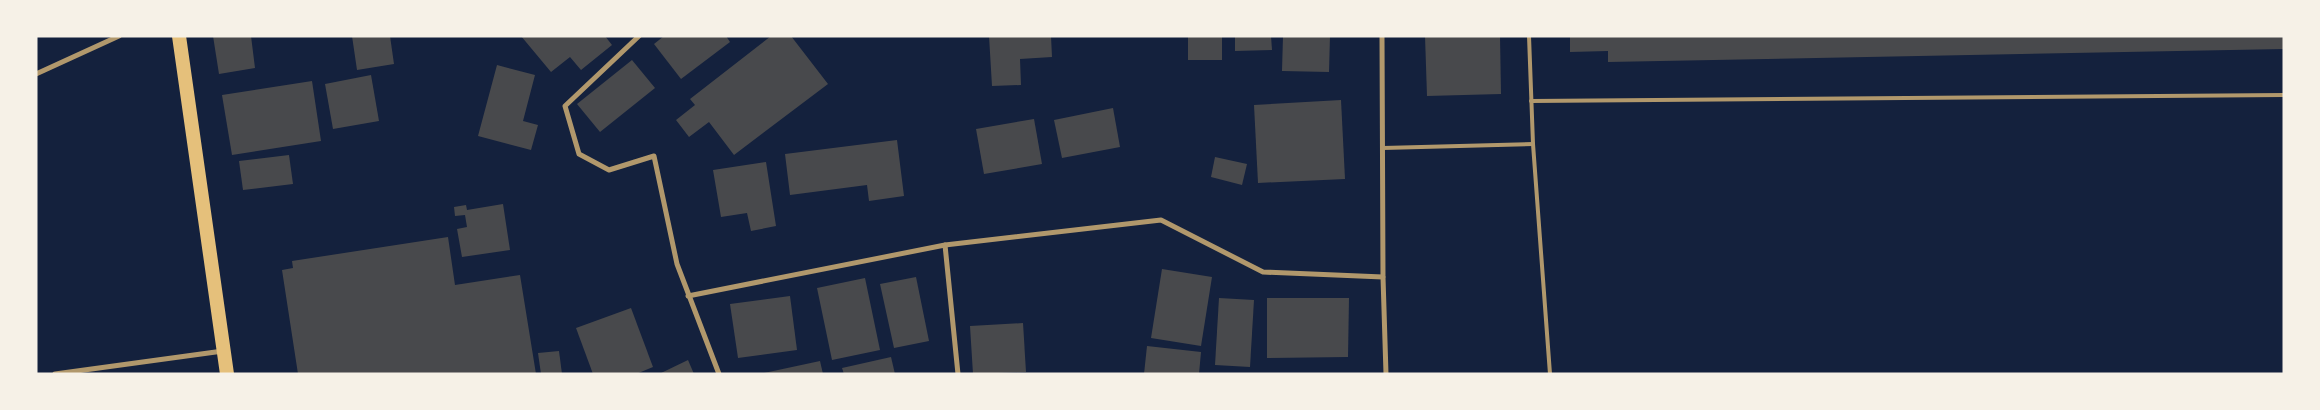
<svg xmlns="http://www.w3.org/2000/svg" width="2320" height="410" viewBox="0 0 2320 410" font-family="Inter,sans-serif">
  <style>
    .building { fill: #48494c }
    .lines { fill: none; stroke-linecap: round; stroke-linejoin: round }
    .service { stroke: #b1986c; stroke-width: 4 }
    .minor { stroke: #b1986c; stroke-width: 5 }
    .trunk { stroke: #e5c07b; stroke-width: 14 }
  </style>
  <rect width="100%" height="100%" fill="#14213d"/>
  <g class="building">
    <path d="M213,36h38l4,32 -36,6z"/>
    <path d="M352,36h38l4,28 -37,6z"/>
    <path d="M521,36h84l7,9 -31,25 -11,-13 -19,15z"/>
    <path d="M664,36h62l4,6 -49,37 -27,-35z"/>
    <path d="M771,36h20l37,48 -94,71 -25,-33 -20,15 -13,-17 19,-15 -5,-6z"/>
    <path d="M989,36h62l1,21 -32,2 1,26 -29,1z"/>
    <rect x="1188" y="36" width="34" height="24"/>
    <path d="M1235,36h36l1,14 -37,1z"/>
    <path d="M1283,36h47l-1,36 -47,-1z"/>
    <path d="M1425,36h75l1,58 -74,2z"/>
    <path d="M1570,36h714v13l-676,13v-11l-38,1z"/>
    <path d="M632,60l23,28 -55,44 -23,-28z"/>
    <path d="M497,65l38,10 -12,46 15,4 -7,25 -53,-14z"/>
    <path d="M371,75l8,46 -46,8 -8,-45z"/>
    <path d="M312,81l9,60 -89,14 -10,-60z"/>
    <path d="M1341,100l4,79 -87,4 -4,-78z"/>
    <path d="M1113,108l7,39 -58,11 -8,-38z"/>
    <path d="M1034,119l8,45 -58,10 -8,-45z"/>
    <path d="M897,140l7,56 -35,5 -2,-16 -77,10 -5,-41z"/>
    <path d="M289,155l4,29 -50,6 -4,-29z"/>
    <path d="M1215,157l32,7 -5,21 -31,-8z"/>
    <path d="M766,162l10,64 -25,5 -4,-18 -26,4 -8,-47z"/>
    <path d="M503,204l7,46 -48,7 -5,-28 10,-2 -2,-12 -10,1 -1,-9 12,-2 1,5z"/>
    <path d="M448,237l7,48 65,-10 16,99h-238l-16,-104 11,-2 -1,-7z"/>
    <path d="M1162,269l50,8 -11,69 -50,-8z"/>
    <path d="M916,277l13,64 -35,7 -14,-64z"/>
    <path d="M865,278l15,72 -48,10 -15,-72z"/>
    <path d="M790,296l7,54 -59,8 -8,-54z"/>
    <path d="M1219,298l35,2 -4,67 -35,-2z"/>
    <path d="M1267,298h82l-1,59 -81,1z"/>
    <path d="M631,308l22,59 -17,7h-43l-17,-46z"/>
    <path d="M1023,323l3,49 -53,2 -3,-48z"/>
    <path d="M1147,346l54,6 -2,22h-55z"/>
    <path d="M559,351l3,23h-21l-3,-21z"/>
    <path d="M891,357l4,17h-51l-2,-6z"/>
    <path d="M688,360l6,14h-35z"/>
    <path d="M820,361l3,13h-59v-1z"/>
  </g>
  <g class="lines">
    <g class="service">
      <path d="M1529,36l4,108 17,230"/>
      <path d="M1531,101l753,-6"/>
      <path d="M1383,148l150,-4"/>
    </g>
    <g class="minor">
      <path d="M639,36l-74,70 14,48 30,16 45,-14 23,108 42,110"/>
      <path d="M1382,36l1,241 3,97"/>
      <path d="M36,74l83,-38"/>
      <path d="M945,245l13,129"/>
      <path d="M688,296l257,-51 216,-25 102,52 120,5"/>
      <path d="M55,374l168,-23"/>
    </g>
    <path class="trunk" d="M179,36l48,338"/>
  </g>
  <rect width="2320" height="410" fill="none" stroke="#f6f1e7" stroke-width="75"/>
</svg>
